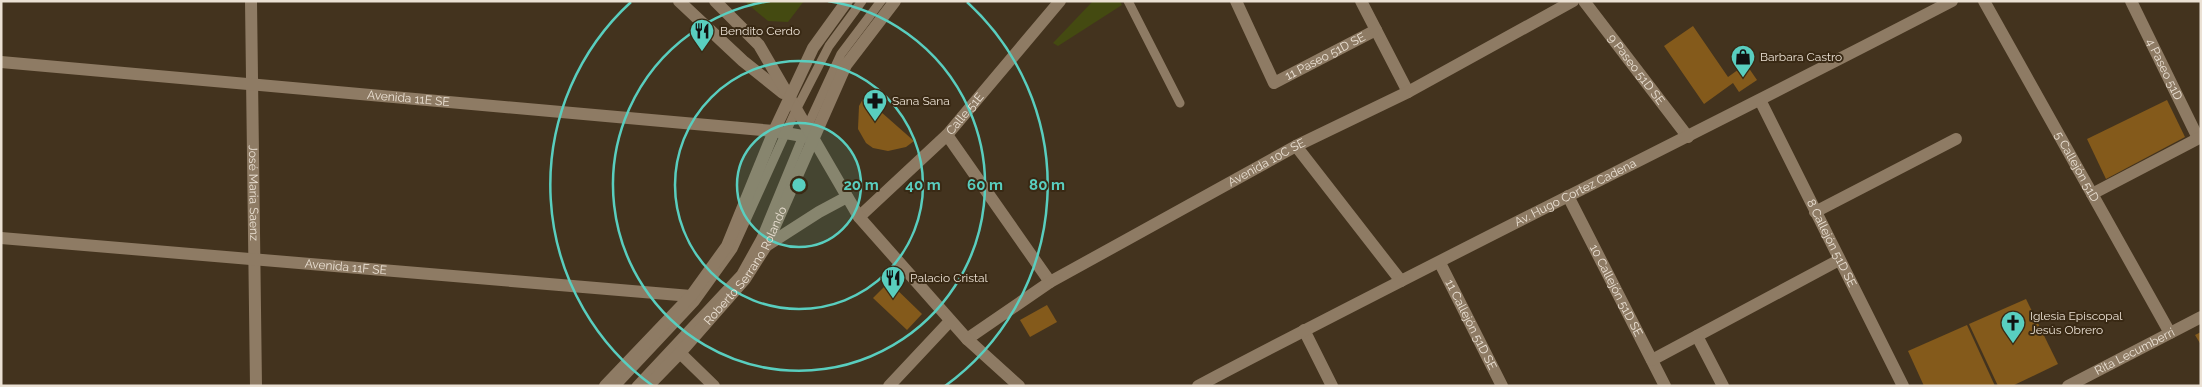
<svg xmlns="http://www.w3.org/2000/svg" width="2202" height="387" viewBox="0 0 2202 387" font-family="Raleway,sans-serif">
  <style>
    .green { fill: #444a11 }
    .building { fill: #845a1b }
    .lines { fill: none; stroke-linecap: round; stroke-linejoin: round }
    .lane { stroke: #8e7b64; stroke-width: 9 }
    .street { stroke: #8e7b64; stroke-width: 12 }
    .secondary { stroke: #8e7b64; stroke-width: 12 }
    .ring { fill: none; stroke: #59cebf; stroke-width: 2.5 }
    .labels { text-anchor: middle; stroke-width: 4; stroke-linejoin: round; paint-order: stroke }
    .poi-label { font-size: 12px; fill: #ebe1d4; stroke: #392914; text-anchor: start }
    .street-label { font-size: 12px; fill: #ebe1d4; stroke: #392914 }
    .centre { fill: #59cebf; stroke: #392914; stroke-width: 2.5 }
    .ring-label { font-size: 15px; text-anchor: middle; font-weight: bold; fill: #59cebf; stroke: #392914; stroke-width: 4; stroke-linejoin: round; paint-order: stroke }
  </style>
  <rect width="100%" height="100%" fill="#43331e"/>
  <g class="green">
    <path d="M744,1h60l-16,21 -20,-1z"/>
    <path d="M1093,1h27l2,4 -64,41 -5,-3z"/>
  </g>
  <g class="building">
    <path d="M1693,26l35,51 18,-13 11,16 -18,12 -6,-9 -29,21 -40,-58z"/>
    <path d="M864,97l50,44 -8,6 -18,4 -15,-3 -7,-5 -8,-14 1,-23z"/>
    <path d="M2167,100l18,37 -79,42 -19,-40z"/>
    <path d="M889,282l33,32 -15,16 -34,-32z"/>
    <path d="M2026,299l32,65 -46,22h-14l-29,-62z"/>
    <path d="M1047,305l10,17 -27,15 -10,-17z"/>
    <path d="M1967,325l28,61h-71l-16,-35z"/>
    <path d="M2201,332v13l-6,-10z"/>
  </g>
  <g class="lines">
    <g class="lane">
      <path d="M1128,1l52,102"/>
      <path d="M616,386l79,-84 38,-53 63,-139 33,-64 33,-45"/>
      <path d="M636,386l105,-112 20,-36 42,-102 38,-82 40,-53"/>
    </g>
    <g class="street">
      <path id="s1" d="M251,1l5,385"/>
      <path id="s2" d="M1236,1l38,82 102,-53"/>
      <path d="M1361,1l47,91"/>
      <path id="s3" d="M1584,1l104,136"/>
      <path id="s4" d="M1984,1l186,332"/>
      <path id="s5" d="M2131,1l67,137"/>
      <path id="s6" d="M1,62l773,69 40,7"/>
      <path id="s7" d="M1760,100l143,286"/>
      <path d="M947,135l103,147"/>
      <path d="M1296,146l105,135"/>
      <path d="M2092,194l109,-57"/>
      <path id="s8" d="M1568,196l97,190"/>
      <path d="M1815,212l141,-73"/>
      <path id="s9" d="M859,217l88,-82 113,-134"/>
      <path id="s10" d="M1,238l690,58"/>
      <path id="s11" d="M1440,263l62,123"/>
      <path d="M1304,330l28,56"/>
      <path d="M1697,336l26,50"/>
      <path id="s12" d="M967,339l83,-57 78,-43 168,-93 112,-54 165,-91"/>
      <path d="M680,353l34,33"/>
      <path d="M1652,360l187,-100"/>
      <path d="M889,386l61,-65"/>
      <path id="s13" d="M2068,386l133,-69"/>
    </g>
    <g class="secondary">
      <path d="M679,1l64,60 40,32"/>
      <path d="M715,1l44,44 100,172 108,122 52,47"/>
      <path d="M766,246l53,-34 28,-15"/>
      <path d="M605,386l86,-90 36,-50 47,-115 39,-83 34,-47"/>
      <path id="s14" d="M648,386l32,-33 65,-74 21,-33 80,-181 49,-64"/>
      <path id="s15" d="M1198,386c250,-132 504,-255 754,-385"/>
    </g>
  </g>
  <circle cx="799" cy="185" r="62" fill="#59cebf" fill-opacity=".12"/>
  <g class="ring">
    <circle cx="799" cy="185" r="62"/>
    <circle cx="799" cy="185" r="124"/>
    <path d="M828 1A186 186 0 1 1 770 1"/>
    <path d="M653 386A248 248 0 0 1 631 2M967 2A248 248 0 0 1 945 386"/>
  </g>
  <defs>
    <symbol id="restaurant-pin" viewBox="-11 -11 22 30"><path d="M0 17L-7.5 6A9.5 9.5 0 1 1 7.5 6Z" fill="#59cebf" stroke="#392914"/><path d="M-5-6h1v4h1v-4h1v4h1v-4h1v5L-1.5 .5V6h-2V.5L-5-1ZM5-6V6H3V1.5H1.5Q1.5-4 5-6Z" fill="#111"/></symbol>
    <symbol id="shop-pin" viewBox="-11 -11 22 30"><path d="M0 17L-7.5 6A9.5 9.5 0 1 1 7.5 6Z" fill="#59cebf" stroke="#392914"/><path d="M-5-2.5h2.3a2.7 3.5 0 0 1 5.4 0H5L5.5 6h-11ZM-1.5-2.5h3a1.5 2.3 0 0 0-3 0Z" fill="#111"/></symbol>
    <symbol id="pharmacy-pin" viewBox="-11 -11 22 30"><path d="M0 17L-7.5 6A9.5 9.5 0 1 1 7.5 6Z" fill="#59cebf" stroke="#392914"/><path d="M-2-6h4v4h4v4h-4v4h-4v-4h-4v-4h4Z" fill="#111"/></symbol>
    <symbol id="church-pin" viewBox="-11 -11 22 30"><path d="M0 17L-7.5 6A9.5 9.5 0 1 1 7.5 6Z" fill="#59cebf" stroke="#392914"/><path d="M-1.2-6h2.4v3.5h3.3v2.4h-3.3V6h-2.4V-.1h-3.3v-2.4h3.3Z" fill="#111"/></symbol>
  </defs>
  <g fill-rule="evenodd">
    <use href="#restaurant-pin" x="688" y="17" width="28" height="38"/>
    <use href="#shop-pin" x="1729" y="43" width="28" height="38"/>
    <use href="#pharmacy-pin" x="861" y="87" width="28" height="38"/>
    <use href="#restaurant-pin" x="879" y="264" width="28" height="38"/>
    <use href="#church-pin" x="1999" y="309" width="28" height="38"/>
  </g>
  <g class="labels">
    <g class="poi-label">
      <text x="720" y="35">Bendito Cerdo</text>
      <text x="1760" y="61">Barbara Castro</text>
      <text x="892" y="105">Sana Sana</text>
      <text x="910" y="282">Palacio Cristal</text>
      <text x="2030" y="320">Iglesia Episcopal<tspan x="2030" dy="14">Jesús Obrero</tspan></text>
    </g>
    <g class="street-label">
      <text dy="4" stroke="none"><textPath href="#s2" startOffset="148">11 Paseo 51D SE</textPath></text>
      <text dy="4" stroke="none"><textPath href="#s3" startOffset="86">9 Paseo 51D SE</textPath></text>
      <text dy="4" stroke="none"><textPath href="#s5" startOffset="76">4 Paseo 51D</textPath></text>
      <text dy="4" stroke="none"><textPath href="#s6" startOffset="409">Avenida 11E SE</textPath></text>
      <text dy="4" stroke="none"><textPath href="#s9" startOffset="148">Calle 51E</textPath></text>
      <text dy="4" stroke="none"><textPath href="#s12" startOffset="348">Avenida 10C SE</textPath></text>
      <text dy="4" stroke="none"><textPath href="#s4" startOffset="190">5 Callejón 51D</textPath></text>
      <text dy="4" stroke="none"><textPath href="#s1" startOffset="192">José Maria Saenz</textPath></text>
      <text dy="4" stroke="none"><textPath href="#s15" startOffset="424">Av. Hugo Cortez Cadena</textPath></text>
      <text dy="4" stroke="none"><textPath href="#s7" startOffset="160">8 Callejón 51D SE</textPath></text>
      <text dy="4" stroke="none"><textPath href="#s14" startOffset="156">Roberto Serrano Rolando</textPath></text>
      <text dy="4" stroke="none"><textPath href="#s10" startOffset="346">Avenida 11F SE</textPath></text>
      <text dy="4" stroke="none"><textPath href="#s8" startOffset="106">10 Callejón 51D SE</textPath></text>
      <text dy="4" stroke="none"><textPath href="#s11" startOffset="69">11 Callejón 51D SE</textPath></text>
      <text dy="4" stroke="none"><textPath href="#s13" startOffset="75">Rita Lecumberri</textPath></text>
    </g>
  </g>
  <circle cx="799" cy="185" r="8" class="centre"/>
  <g class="ring-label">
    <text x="861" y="190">20 m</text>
    <text x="923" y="190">40 m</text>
    <text x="985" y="190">60 m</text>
    <text x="1047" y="190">80 m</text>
  </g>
  <rect width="2202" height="387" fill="none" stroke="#ebe1d4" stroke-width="5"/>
</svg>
